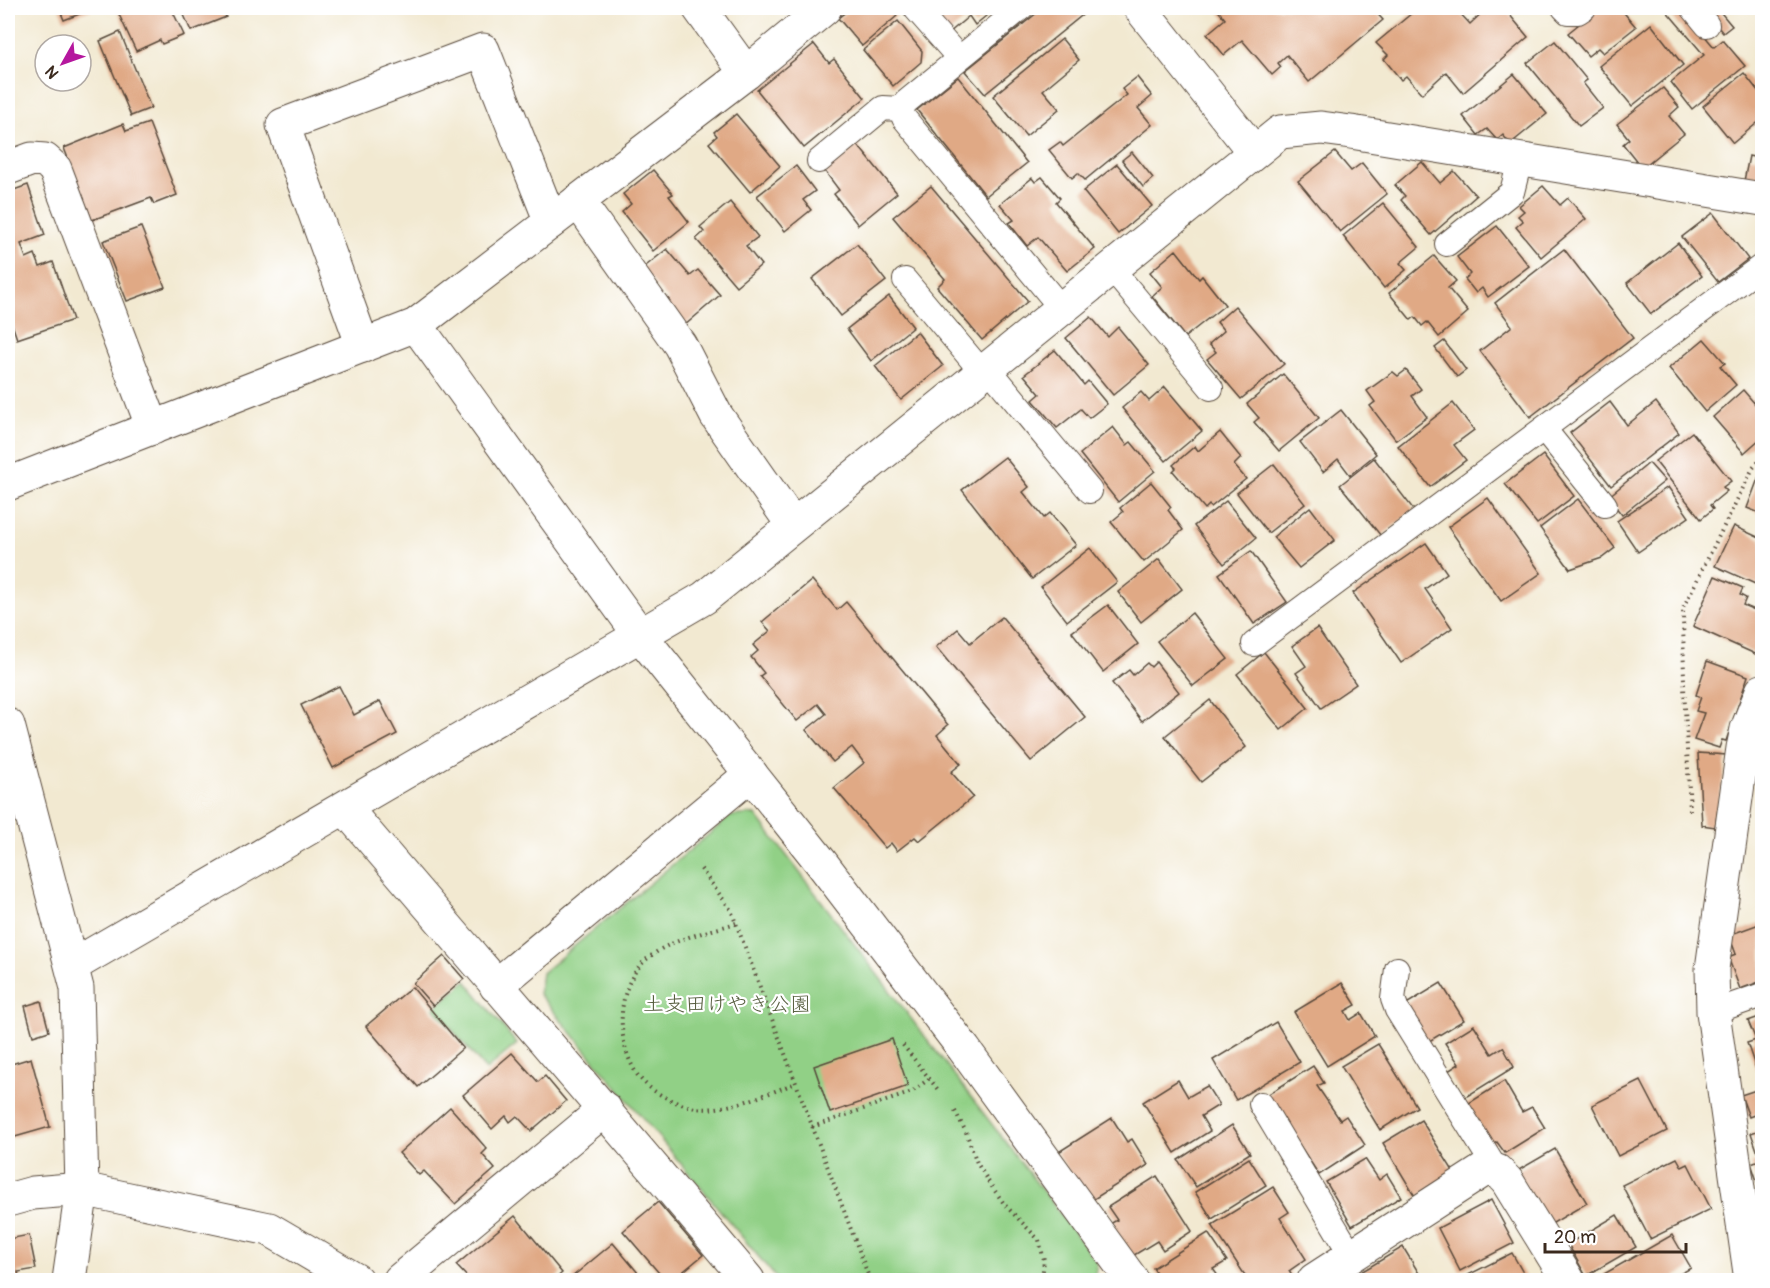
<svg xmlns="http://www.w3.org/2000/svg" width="1770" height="1288" viewBox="0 0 1770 1288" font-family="Pangolin,'Klee One',sans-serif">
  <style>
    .green { fill: #91d086; stroke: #667d52; stroke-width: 1.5 }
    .building { fill: #e0a985 }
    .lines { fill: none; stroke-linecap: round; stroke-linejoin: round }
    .service-casing { stroke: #564739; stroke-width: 26 }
    .minor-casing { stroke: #564739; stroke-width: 35 }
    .path { stroke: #564739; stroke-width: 4; stroke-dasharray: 1.5 4.5; stroke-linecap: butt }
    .service { stroke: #fff; stroke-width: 24 }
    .minor { stroke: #fff; stroke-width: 33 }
    .labels { text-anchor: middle; stroke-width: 4.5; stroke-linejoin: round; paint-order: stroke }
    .park-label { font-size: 21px; fill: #555c3d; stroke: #fff }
  </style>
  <rect width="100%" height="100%" fill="#fff"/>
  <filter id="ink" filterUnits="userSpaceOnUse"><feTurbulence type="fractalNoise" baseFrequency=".0167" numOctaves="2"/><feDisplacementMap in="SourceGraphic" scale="12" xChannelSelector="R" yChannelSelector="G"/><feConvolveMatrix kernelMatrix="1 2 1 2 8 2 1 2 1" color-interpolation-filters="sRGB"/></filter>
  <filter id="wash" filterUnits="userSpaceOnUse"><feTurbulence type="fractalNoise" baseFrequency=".008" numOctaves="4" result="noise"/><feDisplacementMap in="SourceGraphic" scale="24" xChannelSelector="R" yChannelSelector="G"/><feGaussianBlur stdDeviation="1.35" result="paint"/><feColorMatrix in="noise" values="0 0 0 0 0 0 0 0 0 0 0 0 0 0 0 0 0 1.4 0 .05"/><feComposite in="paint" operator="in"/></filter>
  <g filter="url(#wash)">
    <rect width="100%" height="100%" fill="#f2e9d1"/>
    <g class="green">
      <path d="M755,814l342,448 -3,18h-316l-239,-286 3,-21 189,-157z"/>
      <path d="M466,981l51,63 -31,26 -52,-62z"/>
    </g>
    <g id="blocks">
      <g class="building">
        <path d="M59,8h36l-31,12z"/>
        <path d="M116,8h55l13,27 -22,9 -2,-4 -24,11z"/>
        <path d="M181,8h41l4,9 -35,14z"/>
        <path d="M851,8h39l7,8 -35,30 -24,-28z"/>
        <path d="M928,8h61l3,3 -17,14 -6,-9 -20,17z"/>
        <path d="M1043,8h48l-106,86 -20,-23z"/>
        <path d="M1216,8h156l11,12 -74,62 -22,-27 -9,8 3,4 -9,8 -30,-35 -18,15 -17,-21 18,-15z"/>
        <path d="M1418,8h37l15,16 17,-16h17l24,29 -65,56 -17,-21 -24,22 -16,-18 -5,4 -17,-21 4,-4 -12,-12z"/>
        <path d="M1599,8h21l16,19 -33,26 -5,-5 -10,8 -20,-23z"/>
        <path d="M1664,8h17l33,39 9,-7 22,26 -53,43 -21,-27 33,-27z"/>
        <path d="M1702,8h15l15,18 -9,7z"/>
        <path d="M898,21l24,30 -1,11 -28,24 -30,-36z"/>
        <path d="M1651,24l32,41 -51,41 -33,-40z"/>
        <path d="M120,32l31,76 -20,8 -31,-75z"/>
        <path d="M1062,39l17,21 -36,30 16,19 -33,27 -33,-40z"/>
        <path d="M1555,41l32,39 -4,3 20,25 -24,18 -52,-63z"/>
        <path d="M814,44l15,19 5,-4 31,39 -61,50 -47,-58z"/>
        <path d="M1744,73l18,23v23l-29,24 -30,-37z"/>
        <path d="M1514,74l33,40 -37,30 -7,-9 -6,5 -10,-11 -9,6 -15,-19z"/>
        <path d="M958,77l69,86 -41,33 -69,-86z"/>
        <path d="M1137,77l15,19 -14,12 14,17 -67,55 -7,-7 -6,5 -23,-28 11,-8 3,4 64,-51 -5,-6z"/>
        <path d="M1663,88l16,19 -10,9 15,18 -42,34 -19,-24 6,-5 -12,-15z"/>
        <path d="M736,114l44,52 -30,26 -41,-49 8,-7 -3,-4z"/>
        <path d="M149,123l28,72 -23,9 -3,-6 -59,22 -28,-72 59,-24 3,7z"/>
        <path d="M856,143l41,50 -39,32 -24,-31 5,-4 -15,-20z"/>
        <path d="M1132,152l21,26 -10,9 -21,-27z"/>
        <path d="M1335,152l16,19 11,-8 25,31 -47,38 -42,-51z"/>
        <path d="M1749,156l13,3v26l-18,-4z"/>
        <path d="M1422,162l18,21 14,-12 22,25 -45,39 -30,-35 4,-4 -10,-11z"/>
        <path d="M1117,164l35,42 -34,28 -35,-43z"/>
        <path d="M796,166l19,25 -12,9 8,10 -26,21 -28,-35z"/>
        <path d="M653,170l20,24 -4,2 20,26 -36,29 -31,-39 9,-8 -8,-10z"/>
        <path d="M1042,177l18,21 -4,4 39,47 -28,22 -29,-34 -11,9 -18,-23 5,-3 -14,-16 32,-26 3,4z"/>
        <path d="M28,185l17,50 -24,9 5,14 9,-4 5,13 13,-5 20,58 -56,19 -9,-27v-120z"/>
        <path d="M931,186l97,115 -46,39 -45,-53 8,-8 -52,-62z"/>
        <path d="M1543,186l17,19 8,-7 18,21 -45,38 -25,-30 7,-6 -5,-5 6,-5 -5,-5z"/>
        <path d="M730,202l28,35 -12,9 15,19 -25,21 -40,-47 8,-7 -4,-5z"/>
        <path d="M1383,203l36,44 -19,16 6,7 -22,18 -41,-52z"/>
        <path d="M1713,213l35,46 -30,23 -36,-45z"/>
        <path d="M1497,226l32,40 -41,31 -6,-9 -6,5 -11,-14 5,-5 -13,-17z"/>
        <path d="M141,227l24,60 -38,14 -24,-60z"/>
        <path d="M1678,243l24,33 -51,38 -24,-31z"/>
        <path d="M857,244l29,37 -45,35 -29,-37z"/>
        <path d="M667,249l23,27 8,-6 22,25 -36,31 -20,-22 5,-4 -27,-31z"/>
        <path d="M1564,249l69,89 -103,79 -50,-66 32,-25 -17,-23z"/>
        <path d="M1176,250l23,29 3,-3 23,29 -40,32 -33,-41 10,-9 -12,-15z"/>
        <path d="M1434,256l22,25 -8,7 20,24 -29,25 -12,-15 -5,4 -7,-9 -4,3 -22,-27z"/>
        <path d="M889,296l24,31 -42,34 -24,-32z"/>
        <path d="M1235,306l49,58 -43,35 -34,-40 9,-7 -7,-8 15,-13 -7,-9z"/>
        <path d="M1091,317l17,20 10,-10 31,38 -36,30 -47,-57z"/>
        <path d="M917,332l26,34 -42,34 -26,-34z"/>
        <path d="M1704,339l21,24 -5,3 16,19 -31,27 -36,-44z"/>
        <path d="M1444,341l22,29 -9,7 -22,-29z"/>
        <path d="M1055,350l29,35 4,-4 19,23 -18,14 -8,-9 -24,19 -24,-28 7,-6 -16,-19z"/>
        <path d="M1406,370l15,19 -9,7 15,21 -31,23 -26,-34 5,-4 -8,-11 26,-19 5,4z"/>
        <path d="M1283,374l36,44 -40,33 -25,-29 5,-4 -12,-14z"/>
        <path d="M1165,387l37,44 -36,30 -44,-53 19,-16 8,9z"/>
        <path d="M1743,390l19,22v25l-18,16 -31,-36z"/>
        <path d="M1610,402l17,23 29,-23 23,31 -68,53 -41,-53z"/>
        <path d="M1453,403l21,27 -20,15 12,15 -36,27 -32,-41z"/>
        <path d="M1341,410l35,44 -26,21 -12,-16 -15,13 -23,-30z"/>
        <path d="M1113,427l14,18 4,-3 24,29 -37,31 -38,-48z"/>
        <path d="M1220,432l21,26 -7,7 12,14 -35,28 -2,-2 -4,4 -32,-38 3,-3 -3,-3 22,-19 3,5z"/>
        <path d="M1692,432l39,49 -8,6 4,4 -17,14 3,4 -12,10 -46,-58z"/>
        <path d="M1543,455l31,41 -37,28 -32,-40z"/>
        <path d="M1005,457l24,30 -6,5 21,26 6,-5 26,32 -44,34 -70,-89z"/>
        <path d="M1374,458l40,52 -33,26 -41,-51z"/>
        <path d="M1649,463l16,18 -43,34 -14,-18z"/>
        <path d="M1274,464l31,40 -37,29 -31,-40z"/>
        <path d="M1762,468v46l-15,-6z"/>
        <path d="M1151,482l20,25 -3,3 15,20 -39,32 -33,-40 12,-10 -3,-4z"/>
        <path d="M1668,487l21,30 -51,35 -21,-31z"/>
        <path d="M1488,498l53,75 -40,28 -53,-74z"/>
        <path d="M1578,499l37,49 -13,10 -32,11 -30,-41z"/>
        <path d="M1226,501l30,37 -32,26 -30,-38z"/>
        <path d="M1310,507l25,33 -36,28 -26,-31z"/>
        <path d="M1734,526l28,13v48l-47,-21z"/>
        <path d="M1426,543l21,30 -22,16 27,39 -51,35 -48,-70z"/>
        <path d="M1090,548l27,34 -50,39 -26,-34z"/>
        <path d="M1251,551l36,51 -33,22 -35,-50z"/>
        <path d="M1159,559l23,30 -41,33 -23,-30z"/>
        <path d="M1715,576l28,12 -3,7 6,3 -3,7 19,8v44l-69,-31z"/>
        <path d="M812,580l25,30 9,-8 102,123 -11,10 24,29 -10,8 22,25 -54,44 -4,-4 -18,14 -6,-8 -6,5 -51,-60 30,-25 -12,-16 -19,15 -27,-32 20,-16 -8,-10 -21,17 -37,-45 4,-3 -13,-16 7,-6 -5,-6 17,-14 -8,-9z"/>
        <path d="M1108,605l30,39 -35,28 -31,-40z"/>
        <path d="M1192,613l36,46 -35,27 -36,-45z"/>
        <path d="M1002,617l83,100 -54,44 -95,-114 22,-18 12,14z"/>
        <path d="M1317,628l39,56 -35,24 -25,-35 10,-7 -14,-20z"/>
        <path d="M1264,652l44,56 -27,22 -44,-56z"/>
        <path d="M1707,661l41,15 -22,65 -4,-1 -3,8 -25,-8 10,-27 -8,-2 5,-14 -5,-2z"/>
        <path d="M1156,662l23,30 -37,29 -30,-38 17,-13 4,5 14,-12 4,4z"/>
        <path d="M339,686l15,29 26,-14 17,33 -64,34 -32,-63z"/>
        <path d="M1210,700l36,47 -45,35 -36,-46z"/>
        <path d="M1698,753l29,2 -12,72 -13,-2z"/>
        <path d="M1762,923v58l-22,8 -12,-32 8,-3 -7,-19z"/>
        <path d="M444,956l20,23 -31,27 -20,-23z"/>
        <path d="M1342,983l14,22 -11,6 5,9 11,-7 14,23 -48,30 -33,-54z"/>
        <path d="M1441,983l23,37 -38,23 -23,-37z"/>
        <path d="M412,987l51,61 -45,39 -52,-61z"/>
        <path d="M41,1001l8,30 -16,5 -8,-30z"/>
        <path d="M1762,1016v51l-6,2 -9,-26 9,-3 -8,-19z"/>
        <path d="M1276,1022l24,40 -64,38 -23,-40z"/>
        <path d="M1474,1025l18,29 11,-7 11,20 -50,31 -16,-27 11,-7 -14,-21z"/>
        <path d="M892,1039l16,47 -78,27 -16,-47z"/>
        <path d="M1378,1044l39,63 -37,23 -39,-64z"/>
        <path d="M512,1053l26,29 7,-6 21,25 -35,30 -14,-15 -7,6 -4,-6 -14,13 -29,-34z"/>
        <path d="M31,1058l19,69 -42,12v-74z"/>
        <path d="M1313,1066l11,17 -7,3 23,34 6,-4 19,29 -46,30 -52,-80z"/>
        <path d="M1178,1080l10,17 19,-11 12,19 -18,11 9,15 -35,22 -32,-51z"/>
        <path d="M1504,1081l18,31 10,-5 13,21 -40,25 -8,-11 -6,4 -25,-41z"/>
        <path d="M1641,1081l26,50 -49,25 -26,-51z"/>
        <path d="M1762,1088v24l-13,5 -8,-22z"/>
        <path d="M450,1107l37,42 -5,5 13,15 -40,35 -31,-33 -5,4 -20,-22z"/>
        <path d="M1112,1118l15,24 5,-3 16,26 -59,37 -32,-49z"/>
        <path d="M1421,1120l34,54 -39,24 -33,-55z"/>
        <path d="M1232,1125l18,28 -54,34 -18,-27z"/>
        <path d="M1762,1129v26l-3,1 -8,-23z"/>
        <path d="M1555,1149l32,54 -39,23 -31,-55z"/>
        <path d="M1249,1158l17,27 -54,34 -17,-27z"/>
        <path d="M1677,1158l5,9 6,-3 23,45 -61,30 -28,-54z"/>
        <path d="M1365,1159l14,21 8,-6 14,23 -49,29 -26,-44z"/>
        <path d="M1762,1159v26l-3,2 -8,-24z"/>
        <path d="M1157,1176l35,55 -29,19 -6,-9 -26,16 -21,-33 7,-4 -9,-13z"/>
        <path d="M1273,1187l16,25 -9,6 26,41 -17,12 3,5 -6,4h-38l-36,-55z"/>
        <path d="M1491,1200l23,43 -54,28 -22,-43z"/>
        <path d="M658,1202l45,53 -30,25h-8l-42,-49z"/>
        <path d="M1617,1215l19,32 -50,29 -18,-32z"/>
        <path d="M515,1216l47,57 -8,7h-84l-14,-15z"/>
        <path d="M1208,1233l19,28 -14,8 8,11h-60l-8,-12z"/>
        <path d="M29,1235l7,34 -18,3 2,8h-12v-41z"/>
        <path d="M1672,1235l19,33 -22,12h-61l-4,-6z"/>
        <path d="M613,1243l31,37h-69l-3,-3z"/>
        <path d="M1403,1247l20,33h-57l-5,-8z"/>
        <path d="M1512,1253l15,27h-59l-2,-4z"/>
      </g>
    </g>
  </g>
  <g filter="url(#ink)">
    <use href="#blocks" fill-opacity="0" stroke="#564739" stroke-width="1.5"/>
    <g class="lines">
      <defs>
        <g id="service">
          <path d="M1021,8l-115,94 -5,7 3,9 157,190"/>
          <path d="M1564,8l4,4h10l6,-4"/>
          <path d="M1693,8l14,17"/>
          <path d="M916,9l43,49"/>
          <path d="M819,161l64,-53 18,1"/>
          <path d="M1447,244l65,-52 8,-32"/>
          <path d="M1111,268l100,120"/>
          <path d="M905,280l77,92"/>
          <path d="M988,368l102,123"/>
          <path d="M1544,429l61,76"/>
          <path d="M1254,644l508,-378"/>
          <path d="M1397,969l-4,30 4,11 100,161"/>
          <path d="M1713,1012l49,-17"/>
          <path d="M1261,1104l91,152"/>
        </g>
        <g id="minor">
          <path d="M699,8l47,65"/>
          <path d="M1140,8l114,144"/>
          <path d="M8,168l24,-9 13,1 10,9 98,259"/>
          <path d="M578,201l102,144 36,70 77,110"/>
          <path d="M416,325l224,310 180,226 144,188 168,231"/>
          <path d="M363,346l-80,-221 200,-75 68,172"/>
          <path d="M8,484l408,-159 330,-252 79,-65"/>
          <path d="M8,725l69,263 5,201 -13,91"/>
          <path d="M345,808c134,157 270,313 403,472"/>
          <path d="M72,966l632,-368 576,-466 41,-4 30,4 411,67"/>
          <path d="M496,986l255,-212"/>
          <path d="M8,1200l25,-7 49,-4 187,40 87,51"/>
          <path d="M400,1280l205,-171"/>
          <path d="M1314,1280l170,-110 13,1 10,10 61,99"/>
          <path d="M1751,1280l-38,-268 -1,-43 31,-221 4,-19 15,-38"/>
        </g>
      </defs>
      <use href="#service" class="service-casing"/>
      <use href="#minor" class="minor-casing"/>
      <g class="path">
        <path d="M1690,811l-6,-124 -1,-79 70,-140 9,-10"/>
        <path d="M701,869l30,41 139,370"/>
        <path d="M736,923c-25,8 -60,15 -81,30 -39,24 -41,82 -20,118 11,19 36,31 56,36 29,8 78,-14 105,-24"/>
        <path d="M903,1045l36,46"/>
        <path d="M955,1111l11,21 11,31 11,18 17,24 34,35 5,20 -2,20"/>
        <path d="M812,1127l100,-35 18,-14"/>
      </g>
      <use href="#service" class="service"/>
      <use href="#minor" class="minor"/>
    </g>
  </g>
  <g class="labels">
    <g class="park-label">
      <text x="727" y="1011">土支田けやき公園</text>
    </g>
  </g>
  <rect width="1770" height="1288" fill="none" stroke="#fff" stroke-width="30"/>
  <g transform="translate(63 63) rotate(230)"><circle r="28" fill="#ffffff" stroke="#b1aaa5" stroke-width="1.5"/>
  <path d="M0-4.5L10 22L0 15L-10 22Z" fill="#b5179e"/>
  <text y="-9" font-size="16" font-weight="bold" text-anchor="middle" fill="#3b2a1e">N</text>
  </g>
  <path d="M1545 1243v9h141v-9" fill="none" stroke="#3b2a1e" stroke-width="3"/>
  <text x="1554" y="1243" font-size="18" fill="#3b2a1e" stroke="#ffffff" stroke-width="4.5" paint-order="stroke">20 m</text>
</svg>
